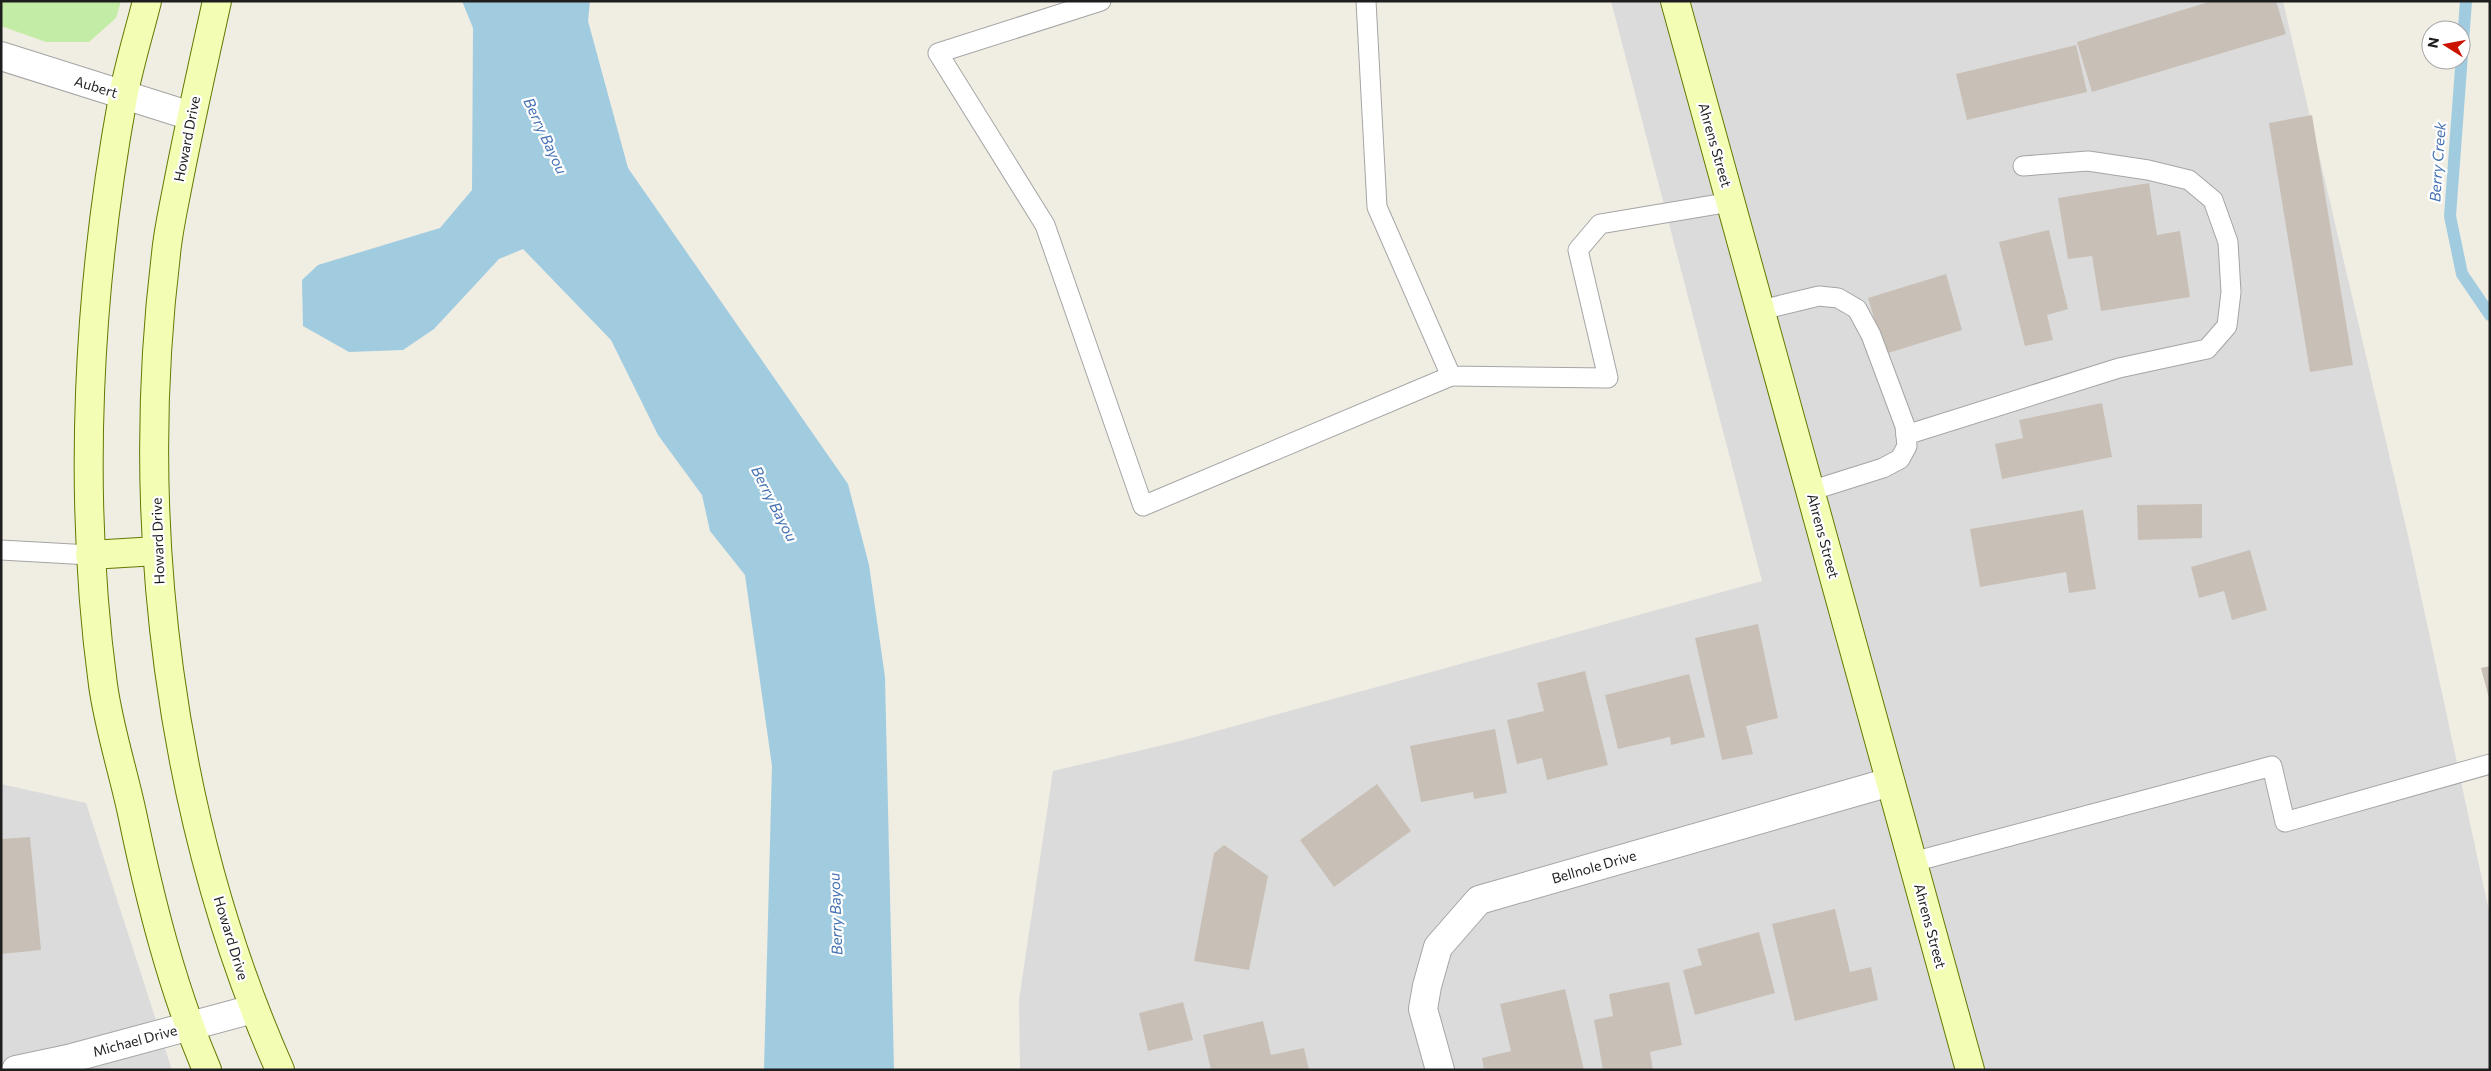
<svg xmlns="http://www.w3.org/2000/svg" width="2491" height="1071" viewBox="0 0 2491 1071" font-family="Commissioner,sans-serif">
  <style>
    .residential { fill: #dcdbdb }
    .grass { fill: #c3eda6 }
    .water { fill: #a1cce0 }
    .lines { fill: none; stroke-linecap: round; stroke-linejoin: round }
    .stream { stroke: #a1cce0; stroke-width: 12 }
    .building { fill: #c8c0b6 }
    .lane-casing { stroke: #a5a5a5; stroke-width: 21 }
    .street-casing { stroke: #a5a5a5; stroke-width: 30 }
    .secondary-casing { stroke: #627a00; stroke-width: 30 }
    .lane { stroke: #fff; stroke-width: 19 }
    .street { stroke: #fff; stroke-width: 28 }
    .secondary { stroke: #f3fdb4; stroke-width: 28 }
    .labels { text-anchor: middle; stroke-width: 4.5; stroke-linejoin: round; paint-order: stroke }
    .street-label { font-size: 14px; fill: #1e1e1e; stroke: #fff }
    .water-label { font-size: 15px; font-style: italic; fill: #4572b3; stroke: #fff }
  </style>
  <rect width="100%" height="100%" fill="#f0ede3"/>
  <g class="residential">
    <path d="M1611,1h672l126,539 81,376v154h-1470l-1,-70 34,-229 127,-30 582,-160z"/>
    <path d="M1,784l85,19 86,267h-171z"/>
  </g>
  <path class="grass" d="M1,1h120l-5,17 -27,24h-43l-45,-16z"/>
  <path class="water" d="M462,1h128l-2,20 40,147 220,316 21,81 16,112 9,393h-130l8,-304 -27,-191 -35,-44 -8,-36 -44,-60 -47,-95 -88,-91 -24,10 -65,70 -31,21 -54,2 -46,-26 -1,-46 16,-15 122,-37 32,-38 1,-162z"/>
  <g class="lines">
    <path class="stream" d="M2466,1l-16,215 12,58 28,41"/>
  </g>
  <g class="building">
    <path d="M2212,1h64l10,33 -194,58 -15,-50z"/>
    <path d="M2076,45l11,47 -120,28 -11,-46z"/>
    <path d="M2312,115l41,250 -43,7 -41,-249z"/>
    <path d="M2149,183l8,52 23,-4 10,66 -89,14 -9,-55 -24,3 -10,-61z"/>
    <path d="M2049,230l19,79 -21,6 6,25 -28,6 -26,-104z"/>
    <path d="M1946,274l16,56 -77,24 -17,-56z"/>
    <path d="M2102,403l10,54 -110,22 -7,-35 28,-6 -4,-18z"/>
    <path d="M2202,504v34l-64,2 -1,-35z"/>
    <path d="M2083,510l13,79 -27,4 -3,-21 -86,15 -10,-58z"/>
    <path d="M2250,550l17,60 -35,10 -8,-29 -25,7 -8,-31z"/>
    <path d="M1758,624l20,94 -32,8 7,28 -31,6 -27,-122z"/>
    <path d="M2490,666v32h-1l-8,-30z"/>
    <path d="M1585,671l23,94 -61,15 -5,-22 -25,6 -10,-44 37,-9 -7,-28z"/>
    <path d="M1689,674l16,63 -34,8 -1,-8 -52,12 -13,-54z"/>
    <path d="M1495,729l12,64 -33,6 -1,-7 -52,10 -11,-56z"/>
    <path d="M1377,784l34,47 -77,56 -34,-47z"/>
    <path d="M30,837l11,113 -40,4v-115z"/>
    <path d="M1224,845l44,31 -19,94 -55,-9 20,-108z"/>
    <path d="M1835,909l15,63 21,-5 7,33 -83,21 -23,-97z"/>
    <path d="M1759,932l16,61 -80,22 -12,-45 19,-5 -5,-16z"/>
    <path d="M1669,982l13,63 -32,7 3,18h-50l-9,-50 19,-4 -4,-22z"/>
    <path d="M1565,989l19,81h-100l-2,-12 29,-7 -11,-47z"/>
    <path d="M1183,1002l10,38 -45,11 -9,-38z"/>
    <path d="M1263,1021l8,34 33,-7 5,22h-98l-8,-35z"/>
  </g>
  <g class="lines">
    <defs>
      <g id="lane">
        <path d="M1101,1l-163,52 107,172 98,281 308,-130"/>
        <path d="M1366,1l11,206 74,169 157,2 -30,-128 22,-26 131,-22"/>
        <path d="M1761,310l58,-14 19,2 19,11 14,26 34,91 2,20 -7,13 -17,9 -73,23"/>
        <path d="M1906,435l213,-67 88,-19 20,-23 4,-34 -3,-50 -15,-42 -24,-20 -41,-10 -60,-9 -65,5"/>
        <path d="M1,550l89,5"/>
        <path d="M1913,862l359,-96 13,56 205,-58"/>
      </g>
      <g id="street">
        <path d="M1,56l190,60"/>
        <path d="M16,1070l52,-11 185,-50"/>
        <path d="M1440,1070l-17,-61 4,-23 11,-39 41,-47 411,-118"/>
      </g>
      <g id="secondary">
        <path d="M147,1c-8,32 -18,64 -24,96 -35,191 -46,395 -20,588 6,43 20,86 29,128 18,87 40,175 75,257"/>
        <path d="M217,1c-14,63 -28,125 -40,188 -4,21 -9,43 -11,65 -33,270 3,566 114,816"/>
        <path d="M1675,1l295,1069"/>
        <path d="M90,555l67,-4"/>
      </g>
    </defs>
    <use href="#lane" class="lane-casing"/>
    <use href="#street" class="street-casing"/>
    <use href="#secondary" class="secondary-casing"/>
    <use href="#lane" class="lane"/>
    <use href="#street" class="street"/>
    <use href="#secondary" class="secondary"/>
  </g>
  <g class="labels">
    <g class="street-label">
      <text transform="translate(96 87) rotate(17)" y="5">Aubert</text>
      <text transform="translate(187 139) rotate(-79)" y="5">Howard Drive</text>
      <text transform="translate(1715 145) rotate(74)" y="5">Ahrens Street</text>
      <text transform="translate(1823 536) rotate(75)" y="5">Ahrens Street</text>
      <text transform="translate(158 541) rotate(-92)" y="5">Howard Drive</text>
      <text transform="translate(1594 867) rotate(-16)" y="5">Bellnole Drive</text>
      <text transform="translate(1930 926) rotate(75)" y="5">Ahrens Street</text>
      <text transform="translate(231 938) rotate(73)" y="5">Howard Drive</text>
      <text transform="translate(135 1041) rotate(-15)" y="5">Michael Drive</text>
    </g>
    <g class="water-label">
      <text transform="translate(545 136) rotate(65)" y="5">Berry Bayou</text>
      <text transform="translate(2438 162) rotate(-86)" y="5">Berry Creek</text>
      <text transform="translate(774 504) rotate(63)" y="5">Berry Bayou</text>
      <text transform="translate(836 914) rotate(-92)" y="5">Berry Bayou</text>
    </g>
  </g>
  <rect width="2491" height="1071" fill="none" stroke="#1e1e1e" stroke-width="5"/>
  <g transform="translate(2446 45) rotate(281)"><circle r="24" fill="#ffffff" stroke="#a5a5a5"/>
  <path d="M0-4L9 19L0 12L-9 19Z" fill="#cc1300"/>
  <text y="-8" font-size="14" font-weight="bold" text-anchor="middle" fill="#1e1e1e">N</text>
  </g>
</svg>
